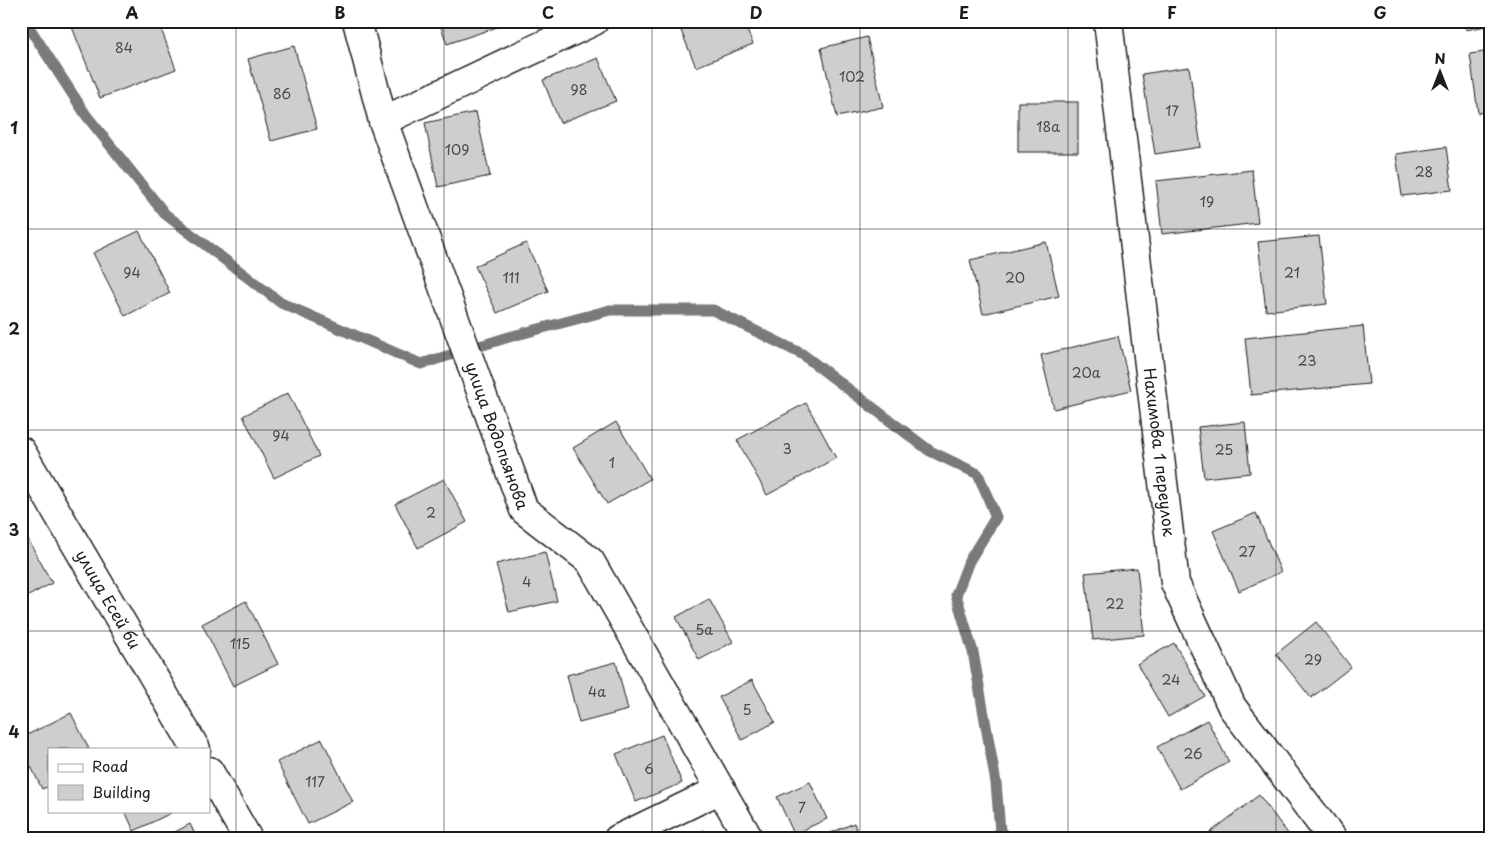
<svg xmlns="http://www.w3.org/2000/svg" width="1512" height="860" viewBox="0 0 1512 860" font-family="'Playpen Sans',sans-serif">
  <style>
    .lines { fill: none; stroke-linecap: round; stroke-linejoin: round }
    .stream { stroke: #7a7a7a; stroke-width: 11 }
    .building { fill: #cecece; stroke: #1c1c1c }
    .minor-casing { stroke: #1c1c1c; stroke-width: 31 }
    .minor { stroke: #fff; stroke-width: 28 }
    .grid { fill: none; stroke: #1c1c1c; stroke-width: 1; stroke-opacity: 0.55 }
    .labels { text-anchor: middle; stroke-width: 4; stroke-linejoin: round; paint-order: stroke }
    .number-label { font-size: 14px; fill: #484848 }
    .street-label { font-size: 16px; fill: #1c1c1c; stroke: #fff }
    .neatline { fill: none; stroke: #1c1c1c; stroke-width: 2 }
    .grid-label { font-size: 16px; text-anchor: middle; font-weight: bold; fill: #1c1c1c }
  </style>
  <rect width="100%" height="100%" fill="#fff"/>
  <filter id="ink" filterUnits="userSpaceOnUse"><feTurbulence type="fractalNoise" baseFrequency=".02" numOctaves="2"/><feDisplacementMap in="SourceGraphic" scale="10" xChannelSelector="R" yChannelSelector="G"/><feConvolveMatrix kernelMatrix="1 2 1 2 8 2 1 2 1" color-interpolation-filters="sRGB"/></filter>
  <g filter="url(#ink)">
    <g class="lines">
      <path class="stream" d="M25,21l61,94 79,99 116,89 140,61 88,-27 101,-27h103l89,44 128,97 48,23 18,43 -27,44 -13,34 17,57 23,131 4,48 9,8"/>
    </g>
    <g class="building">
      <path d="M87,21h71l18,48 -76,29 -28,-71z"/>
      <path d="M439,21h76l-68,23z"/>
      <path d="M677,21h66l10,23 -57,23z"/>
      <path d="M1465,21h26v4l-25,5z"/>
      <path d="M867,37l16,70 -46,10 -16,-69z"/>
      <path d="M294,46l23,83 -46,12 -23,-82z"/>
      <path d="M1491,51v60l-13,2 -8,-59z"/>
      <path d="M598,58l18,43 -56,22 -17,-43z"/>
      <path d="M1189,67l12,80 -46,7 -13,-80z"/>
      <rect x="1018" y="102" width="60" height="50"/>
      <path d="M476,112l14,64 -52,11 -13,-64z"/>
      <path d="M1446,147l6,43 -50,6 -6,-42z"/>
      <path d="M1252,170l6,53 -96,11 -6,-53z"/>
      <path d="M139,231l31,62 -45,23 -32,-63z"/>
      <path d="M1319,236l8,68 -61,7 -8,-69z"/>
      <path d="M1046,242l13,54 -76,18 -13,-54z"/>
      <path d="M526,243l22,48 -51,22 -22,-47z"/>
      <path d="M1363,326l6,58 -118,11 -6,-57z"/>
      <path d="M1118,336l13,54 -77,19 -13,-54z"/>
      <path d="M288,393l31,63 -45,22 -31,-62z"/>
      <path d="M806,403l30,55 -69,37 -30,-55z"/>
      <path d="M616,422l34,57 -43,25 -34,-56z"/>
      <path d="M1245,422l5,51 -46,5 -6,-51z"/>
      <path d="M444,479l23,43 -49,26 -23,-44z"/>
      <path d="M1256,513l25,59 -42,19 -26,-60z"/>
      <path d="M24,532l28,51 -31,17v-67z"/>
      <path d="M545,552l12,49 -48,11 -13,-48z"/>
      <path d="M1137,568l7,67 -51,5 -8,-67z"/>
      <path d="M709,599l24,43 -34,18 -23,-43z"/>
      <path d="M246,601l32,63 -45,22 -31,-62z"/>
      <path d="M1316,622l35,45 -40,31 -35,-44z"/>
      <path d="M1174,643l31,53 -37,21 -31,-53z"/>
      <path d="M616,662l12,48 -49,13 -12,-48z"/>
      <path d="M752,680l23,42 -33,18 -23,-43z"/>
      <path d="M71,713l18,36h-40v37l-7,3 -21,-43v-8z"/>
      <path d="M1207,720l22,42 -49,27 -23,-42z"/>
      <path d="M662,735l20,48 -46,19 -20,-48z"/>
      <path d="M322,739l31,63 -45,22 -31,-62z"/>
      <path d="M810,782l17,37 -33,15 -17,-37z"/>
      <path d="M1259,795l33,44h-88l-1,-1z"/>
      <path d="M125,811h45l1,2 -37,18z"/>
      <path d="M854,823l6,16h-43z"/>
      <path d="M190,824l7,15h-35z"/>
      <path d="M704,830l5,9h-19z"/>
    </g>
    <g class="lines">
      <defs>
        <g id="minor">
          <path id="s1" d="M357,21l26,100 141,389 66,51 159,278"/>
          <path id="s2" d="M1108,21l67,562 57,124 101,132"/>
          <path d="M383,121l211,-100"/>
          <path id="s3" d="M21,451l175,298"/>
          <path d="M209,771l39,68"/>
          <path d="M618,839l103,-50"/>
        </g>
      </defs>
      <use href="#minor" class="minor-casing"/>
      <use href="#minor" class="minor"/>
    </g>
  </g>
  <path class="grid" d="M236,21v818M444,21v818M652,21v818M860,21v818M1068,21v818M1276,21v818M21,229h1470M21,430h1470M21,631h1470"/>
  <g class="labels">
    <g class="number-label">
      <text x="124" y="53">84</text>
      <text x="852" y="82">102</text>
      <text x="579" y="95">98</text>
      <text x="282" y="99">86</text>
      <text x="1172" y="116">17</text>
      <text x="1048" y="132">18а</text>
      <text x="457" y="155">109</text>
      <text x="1424" y="177">28</text>
      <text x="1207" y="207">19</text>
      <text x="132" y="278">94</text>
      <text x="1292" y="278">21</text>
      <text x="511" y="283">111</text>
      <text x="1015" y="283">20</text>
      <text x="1307" y="366">23</text>
      <text x="1086" y="378">20а</text>
      <text x="281" y="441">94</text>
      <text x="787" y="454">3</text>
      <text x="1224" y="455">25</text>
      <text x="612" y="468">1</text>
      <text x="431" y="518">2</text>
      <text x="1247" y="557">27</text>
      <text x="527" y="587">4</text>
      <text x="1115" y="609">22</text>
      <text x="704" y="635">5а</text>
      <text x="240" y="649">115</text>
      <text x="1313" y="665">29</text>
      <text x="1171" y="685">24</text>
      <text x="597" y="697">4а</text>
      <text x="747" y="715">5</text>
      <text x="1193" y="759">26</text>
      <text x="649" y="774">6</text>
      <text x="315" y="787">117</text>
      <text x="802" y="813">7</text>
    </g>
    <g class="street-label">
      <text dy="6" stroke="none"><textPath href="#s1" startOffset="438">улица Водопьянова</textPath></text>
      <text dy="6" stroke="none"><textPath href="#s2" startOffset="434">Нахимова 1 переулок</textPath></text>
      <text dy="6" stroke="none"><textPath href="#s3" startOffset="172">улица Есей би</textPath></text>
    </g>
  </g>
  <rect width="1512" height="860" fill="none" stroke="#fff" stroke-width="55"/>
  <rect x="48" y="748" width="162" height="65" fill="#ffffff" stroke="#a4a4a4"/>
  <rect x="58" y="764" width="25" height="8" fill="#ffffff" stroke="#a4a4a4"/>
  <text x="92" y="772" font-size="15" fill="#1c1c1c">Road</text>
  <rect x="58" y="785" width="25" height="15" fill="#cecece" stroke="#a4a4a4"/>
  <text x="92" y="798" font-size="15" fill="#1c1c1c">Building</text>
  <g transform="translate(1440 72)" stroke="#ffffff" stroke-width="4" paint-order="stroke">
  <path d="M0-4L9 19L0 12L-9 19Z" fill="#1c1c1c"/>
  <text y="-8" font-size="14" font-weight="bold" text-anchor="middle" fill="#1c1c1c">N</text>
  </g>
  <rect x="28" y="28" width="1456" height="804" class="neatline"/>
  <g class="grid-label">
    <text x="132" y="19">A</text>
    <text x="340" y="19">B</text>
    <text x="548" y="19">C</text>
    <text x="756" y="19">D</text>
    <text x="964" y="19">E</text>
    <text x="1172" y="19">F</text>
    <text x="1380" y="19">G</text>
    <text x="14" y="134">1</text>
    <text x="14" y="335">2</text>
    <text x="14" y="536">3</text>
    <text x="14" y="738">4</text>
  </g>
</svg>
